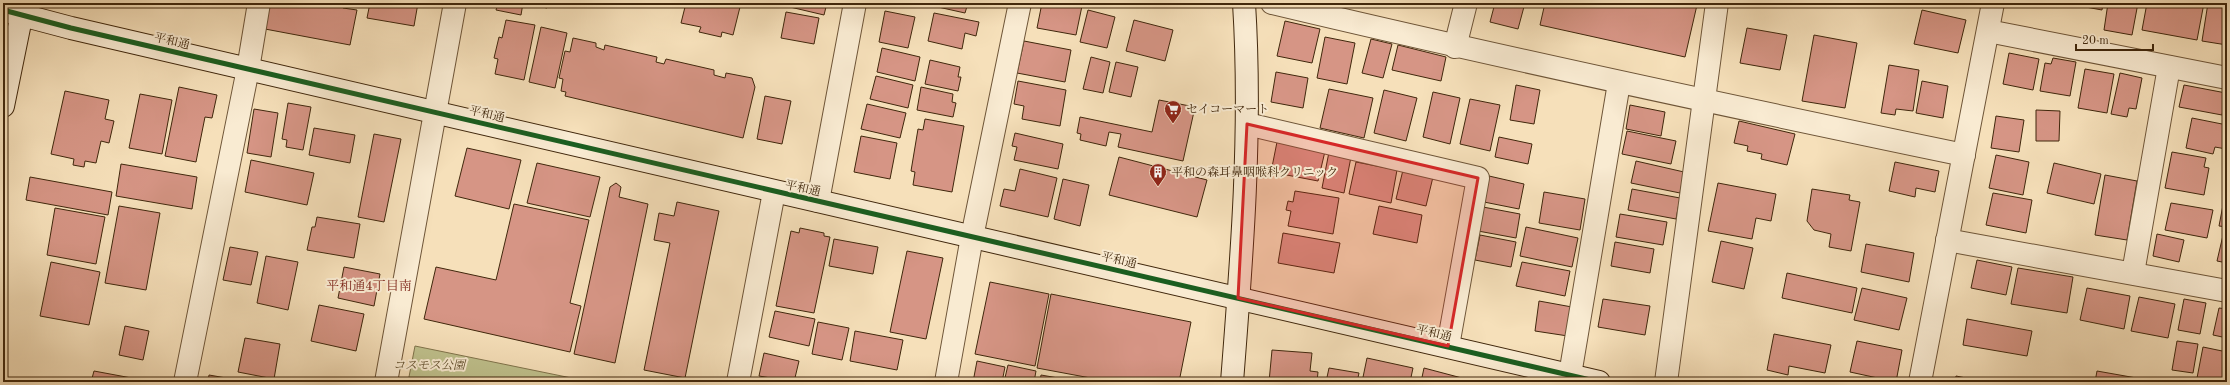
<svg xmlns="http://www.w3.org/2000/svg" width="2230" height="385" font-family="'Old Standard TT','Noto Serif JP',serif">
  <style>
    .green { fill: #bfc18d; stroke: #80744c }
    .building { fill: #d69585; stroke: #40270c }
    .lines { fill: none; stroke-linecap: round; stroke-linejoin: round }
    .street-casing { stroke: #6e5538; stroke-width: 24 }
    .secondary-casing { stroke: #40270c; stroke-width: 24 }
    .street { stroke: #f9ebd2; stroke-width: 22 }
    .secondary { stroke: #f9ebd2; stroke-width: 22 }
    .cycleway-casing { stroke: #f9ebd2; stroke-width: 8 }
    .cycleway { stroke: #1b5e20; stroke-width: 5 }
    .marked { fill: #d62828; fill-opacity: 0.2; stroke: #d62828; stroke-width: 3; stroke-linejoin: round }
    .labels { text-anchor: middle; stroke-width: 4; stroke-linejoin: round; paint-order: stroke }
    .street-label { font-size: 12px; fill: #40270c; stroke: #f9ebd2 }
    .poi-label { font-size: 12px; fill: #40270c; stroke: #f9ebd2; text-anchor: start }
    .park-label { font-size: 12px; font-style: italic; fill: #604e2c; stroke: #f9ebd2 }
    .neighbourhood-label { font-size: 13px; fill: #7a1f14; stroke: #f9ebd2 }
  </style>
  <rect width="100%" height="100%" fill="#f6e0ba"/>
  <filter id="stains"><feTurbulence type="fractalNoise" baseFrequency=".005" numOctaves="4"/><feColorMatrix values="0 0 0 0 .2 0 0 0 0 .09 0 0 0 0 .02 0 0 0 .5 -.17"/></filter>
  <radialGradient id="worn" r=".72"><stop offset=".6" stop-color="#630" stop-opacity="0"/><stop offset="1" stop-color="#630" stop-opacity=".3"/></radialGradient>
  <polygon class="green" points="415,346 591,382 408,382"/>
  <g class="building">
    <polygon points="270,3 344,3 343,8 357,10 350,45 265,29"/>
    <polygon points="370,3 418,3 414,26 367,18"/>
    <polygon points="498,3 548,3 547,8 523,3 521,15 496,10"/>
    <polygon points="686,3 741,3 733,35 722,32 721,37 699,32 701,27 681,23"/>
    <polygon points="791,3 827,3 824,15 790,7"/>
    <polygon points="939,3 968,3 965,13 938,7"/>
    <polygon points="1042,3 1068,3 1082,6 1076,35 1037,28"/>
    <polygon points="1495,3 1525,3 1518,29 1490,22"/>
    <polygon points="1545,3 1685,3 1697,5 1685,57 1540,25"/>
    <polygon points="2064,3 2103,3 2102,10"/>
    <polygon points="2108,3 2138,3 2132,35 2104,30"/>
    <polygon points="2147,3 2204,3 2197,40 2142,30"/>
    <polygon points="2208,3 2227,3 2227,45 2202,41"/>
    <polygon points="1088,10 1115,17 1107,48 1080,42"/>
    <polygon points="1922,10 1966,20 1958,53 1914,44"/>
    <polygon points="885,11 915,17 908,48 879,42"/>
    <polygon points="786,12 819,18 814,44 781,38"/>
    <polygon points="934,13 979,22 976,36 965,33 962,49 928,41"/>
    <polygon points="506,20 535,25 524,80 495,74 498,59 494,58 499,37 502,38"/>
    <polygon points="1134,20 1173,30 1165,61 1126,51"/>
    <polygon points="1285,21 1320,29 1312,63 1277,56"/>
    <polygon points="541,27 567,33 555,88 529,82"/>
    <polygon points="1747,28 1787,35 1780,70 1740,63"/>
    <polygon points="1814,35 1857,43 1845,108 1802,101"/>
    <polygon points="1325,37 1355,43 1347,84 1317,78"/>
    <polygon points="573,38 596,43 596,47 604,50 605,45 657,57 656,62 664,64 666,59 714,70 714,75 725,78 726,73 752,78 755,87 743,138 565,96 566,92 561,91 563,79 559,78 565,51 570,52"/>
    <polygon points="1371,39 1392,44 1383,78 1362,73"/>
    <polygon points="1024,41 1071,50 1065,82 1017,73"/>
    <polygon points="1398,45 1446,57 1441,81 1392,70"/>
    <polygon points="882,48 920,57 915,81 877,72"/>
    <polygon points="2009,53 2039,59 2033,90 2003,84"/>
    <polygon points="1091,57 1110,62 1103,93 1083,89"/>
    <polygon points="2053,58 2076,62 2070,96 2040,91 2045,63 2051,64"/>
    <polygon points="930,60 960,67 958,77 961,77 958,91 925,84"/>
    <polygon points="1116,62 1138,67 1131,97 1109,92"/>
    <polygon points="1889,65 1919,70 1913,111 1896,109 1895,115 1881,113"/>
    <polygon points="2085,69 2114,74 2107,113 2078,108"/>
    <polygon points="1276,72 1308,78 1303,108 1271,102"/>
    <polygon points="2120,73 2142,78 2136,109 2129,108 2127,117 2111,114"/>
    <polygon points="876,76 913,85 908,108 870,99"/>
    <polygon points="1018,81 1066,90 1060,126 1022,119 1024,106 1014,104"/>
    <polygon points="1922,81 1948,86 1943,118 1916,113"/>
    <polygon points="1516,85 1540,90 1534,124 1510,120"/>
    <polygon points="2184,85 2226,93 2222,115 2179,107"/>
    <polygon points="179,87 217,95 212,118 205,117 196,162 165,156"/>
    <polygon points="921,87 953,94 952,102 956,103 953,117 917,110"/>
    <polygon points="1329,89 1373,98 1364,138 1320,128"/>
    <polygon points="1384,90 1417,98 1406,141 1374,133"/>
    <polygon points="65,91 109,100 105,119 114,121 109,143 101,141 96,163 85,161 84,167 73,165 74,159 51,154"/>
    <polygon points="1433,92 1460,98 1450,144 1423,137"/>
    <polygon points="140,94 172,100 162,154 129,148"/>
    <polygon points="765,96 791,101 782,144 757,139"/>
    <polygon points="1470,99 1500,105 1490,151 1460,144"/>
    <polygon points="1159,100 1195,107 1183,161 1118,147 1121,134 1109,132 1106,146 1080,140 1081,134 1077,133 1080,117 1152,132"/>
    <polygon points="288,103 311,107 303,150 286,147 287,140 282,139"/>
    <polygon points="867,104 906,113 900,138 861,129"/>
    <polygon points="1630,105 1665,112 1661,136 1626,129"/>
    <polygon points="254,109 278,113 271,157 247,153"/>
    <polygon points="2036,110 2060,111 2059,141 2036,141"/>
    <polygon points="1996,116 2024,120 2019,152 1991,148"/>
    <polygon points="2192,118 2227,125 2226,149 2215,147 2213,154 2186,148"/>
    <polygon points="925,119 964,126 952,192 913,185 915,172 911,171 918,129 923,130"/>
    <polygon points="1739,121 1795,134 1787,165 1761,159 1762,154 1747,151 1748,146 1734,143"/>
    <polygon points="314,128 355,135 350,163 309,155"/>
    <polygon points="1627,131 1676,141 1671,164 1622,154"/>
    <polygon points="1015,133 1063,144 1058,169 1014,160 1017,147 1012,146"/>
    <polygon points="374,134 401,139 384,222 358,217"/>
    <polygon points="861,136 897,143 890,179 854,172"/>
    <polygon points="1278,137 1326,147 1318,181 1271,172"/>
    <polygon points="1499,137 1532,144 1528,164 1495,157"/>
    <polygon points="467,148 521,160 509,209 455,196"/>
    <polygon points="1329,152 1351,157 1344,193 1322,188"/>
    <polygon points="2172,152 2206,158 2204,167 2209,168 2204,195 2165,188"/>
    <polygon points="1996,155 2029,162 2023,195 1989,188"/>
    <polygon points="1119,157 1207,180 1197,217 1109,195"/>
    <polygon points="251,160 314,173 307,205 245,192"/>
    <polygon points="1636,161 1684,172 1680,193 1631,183"/>
    <polygon points="1356,162 1397,170 1391,203 1349,194"/>
    <polygon points="1895,162 1939,171 1935,192 1916,188 1915,197 1889,191"/>
    <polygon points="537,163 600,177 590,217 527,203"/>
    <polygon points="2054,163 2101,174 2094,204 2047,193"/>
    <polygon points="121,164 197,177 192,209 116,196"/>
    <polygon points="1020,169 1057,178 1048,217 1000,206 1004,189 1015,191"/>
    <polygon points="1403,170 1433,177 1426,206 1396,199"/>
    <polygon points="2105,175 2137,181 2127,240 2095,235"/>
    <polygon points="1489,176 1524,184 1519,209 1484,202"/>
    <polygon points="30,177 112,192 108,215 26,200"/>
    <polygon points="1063,179 1089,185 1080,226 1054,219"/>
    <polygon points="616,183 621,187 619,197 648,204 615,363 574,354 610,187"/>
    <polygon points="1718,183 1776,194 1771,221 1756,218 1752,239 1708,231"/>
    <polygon points="1632,189 1680,198 1676,219 1628,210"/>
    <polygon points="1812,189 1850,195 1849,200 1860,202 1851,251 1829,247 1831,234 1814,230 1807,221"/>
    <polygon points="1295,191 1339,198 1333,234 1288,226 1291,211 1286,210 1288,201 1293,202"/>
    <polygon points="1544,192 1585,199 1580,230 1539,223"/>
    <polygon points="1993,193 2032,200 2026,233 1986,225"/>
    <polygon points="677,202 719,211 685,378 644,370 670,243 654,240 659,213 674,216"/>
    <polygon points="2171,203 2213,210 2207,238 2165,230"/>
    <polygon points="514,204 589,220 570,303 581,306 570,352 424,319 436,267 496,280"/>
    <polygon points="2223,205 2227,205 2227,227 2219,226"/>
    <polygon points="119,206 160,213 146,290 105,283"/>
    <polygon points="1379,206 1422,215 1417,243 1373,234"/>
    <polygon points="1483,207 1520,214 1516,238 1478,231"/>
    <polygon points="55,208 105,217 96,264 47,255"/>
    <polygon points="1620,214 1667,222 1663,245 1616,237"/>
    <polygon points="317,217 360,224 354,258 307,250 312,227 315,227"/>
    <polygon points="1526,227 1578,238 1572,267 1520,256"/>
    <polygon points="800,228 824,233 824,236 830,237 814,313 776,306 791,231 799,233"/>
    <polygon points="2224,231 2227,232 2227,263 2217,261"/>
    <polygon points="1283,233 1340,243 1334,273 1278,263"/>
    <polygon points="2157,234 2184,240 2179,262 2153,256"/>
    <polygon points="1480,235 1516,242 1511,267 1475,260"/>
    <polygon points="834,239 878,247 873,274 829,266"/>
    <polygon points="1721,241 1753,248 1744,289 1712,282"/>
    <polygon points="1615,242 1654,249 1650,273 1611,266"/>
    <polygon points="1866,244 1914,253 1909,282 1861,272"/>
    <polygon points="230,247 258,252 251,285 223,280"/>
    <polygon points="907,251 943,258 926,339 890,332"/>
    <polygon points="266,256 298,262 288,310 257,303"/>
    <polygon points="1977,260 2012,267 2006,295 1971,288"/>
    <polygon points="51,262 100,272 89,325 40,316"/>
    <polygon points="1522,262 1570,271 1565,296 1516,286"/>
    <polygon points="344,267 380,274 374,306 338,298"/>
    <polygon points="2018,268 2073,277 2067,313 2011,304"/>
    <polygon points="1787,273 1857,288 1852,313 1782,298"/>
    <polygon points="990,282 1049,294 1035,366 975,354"/>
    <polygon points="1862,288 1907,298 1899,330 1854,320"/>
    <polygon points="2087,288 2130,296 2124,329 2080,320"/>
    <polygon points="1051,294 1191,322 1179,382 1112,382 1037,368"/>
    <polygon points="2139,297 2175,304 2168,338 2131,331"/>
    <polygon points="1603,299 1650,306 1645,335 1598,327"/>
    <polygon points="2184,299 2206,303 2200,334 2178,330"/>
    <polygon points="1539,301 1572,307 1568,336 1535,331"/>
    <polygon points="319,305 364,314 356,351 311,341"/>
    <polygon points="2219,308 2227,309 2227,338 2213,335"/>
    <polygon points="775,311 815,319 809,346 769,337"/>
    <polygon points="1967,319 2032,331 2027,356 1963,345"/>
    <polygon points="818,322 849,328 842,360 812,354"/>
    <polygon points="125,326 149,331 143,360 119,355"/>
    <polygon points="855,331 903,340 897,370 850,361"/>
    <polygon points="1774,334 1831,345 1825,373 1789,366 1788,375 1767,370"/>
    <polygon points="245,338 280,344 274,379 238,372"/>
    <polygon points="1857,341 1902,350 1896,382 1850,372"/>
    <polygon points="2177,341 2198,344 2193,373 2172,370"/>
    <polygon points="2203,347 2227,352 2227,382 2197,378"/>
    <polygon points="1272,350 1312,353 1310,371 1318,372 1317,382 1269,382"/>
    <polygon points="764,353 799,361 794,382 759,376"/>
    <polygon points="1367,358 1413,368 1410,382 1362,382"/>
    <polygon points="977,361 1005,367 1002,382 973,382"/>
    <polygon points="1008,365 1036,371 1034,382 1004,382"/>
    <polygon points="1329,368 1359,373 1357,382 1326,382"/>
    <polygon points="1424,368 1477,382 1421,382"/>
    <polygon points="94,371 153,382 91,382"/>
    <polygon points="2097,371 2159,382 2095,382"/>
    <polygon points="209,375 249,382 208,382"/>
    <polygon points="1041,375 1081,382 1040,382"/>
    <polygon points="1956,376 1986,382 1955,382"/>
  </g>
  <g class="lines">
    <g class="street-casing">
      <g id="street">
        <path d="M 1272,3 C 1502,58 1733,107 1964,155"/>
        <polyline points="1988,31 2227,78"/>
        <polyline points="1455,47 1466,3"/>
        <polyline points="1247,124 1478,178 1448,346"/>
        <polyline points="818,201 855,3"/>
        <polyline points="1947,240 2227,291"/>
        <polyline points="2133,273 2169,67"/>
        <polyline points="1570,375 1619,83"/>
        <polyline points="185,382 248,69 259,3"/>
        <polyline points="386,382 455,3"/>
        <polyline points="738,382 774,192"/>
        <polyline points="946,382 972,237 1020,3"/>
        <polyline points="1666,382 1717,3"/>
        <polyline points="1920,382 1993,3"/>
      </g>
    </g>
    <g class="secondary-casing">
      <g id="secondary">
        <polyline points="3,10 71,28 1599,382"/>
        <polyline points="3,106 24,3"/>
        <path d="M 1232,382 C 1242,256 1252,129 1244,3"/>
      </g>
    </g>
    <use href="#street" class="street"/>
    <use href="#secondary" class="secondary"/>
    <g class="cycleway-casing">
      <polyline id="cycleway" points="3,10 71,28 1599,382"/>
    </g>
    <use href="#cycleway" class="cycleway"/>
  </g>
  <path class="marked" d="M 1247,124 L 1478,178 L 1448,346 L 1238,298 Z"/>
  <defs>
    <g id="supermarket-pin" transform="scale(0.9)"><path d="M0 17L-7.5 6A9.5 9.5 0 1 1 7.5 6Z" fill="#8f2418" stroke="#f9ebd2"/><path d="M-6-5.5h2.5l.6 2H6L4.5 2H-2.5L-4.4-4H-6ZM-1.5 3.2a1.3 1.3 0 1 0 .1 0ZM3 3.2a1.3 1.3 0 1 0 .1 0Z" fill="#fff"/></g>
    <g id="building-pin" transform="scale(0.9)"><path d="M0 17L-7.5 6A9.5 9.5 0 1 1 7.5 6Z" fill="#8f2418" stroke="#f9ebd2"/><path d="M-4-6H4V6H1V3H-1V6H-4ZM-2.5-4.3h1.7v1.8h-1.7ZM.8-4.3h1.7v1.8H.8ZM-2.5-1h1.7V.8h-1.7ZM.8-1h1.7V.8H.8Z" fill="#fff"/></g>
  </defs>
  <g fill-rule="evenodd">
    <use href="#supermarket-pin" x="1173" y="109"/>
    <use href="#building-pin" x="1158" y="172"/>
  </g>
  <g class="labels">
    <g class="street-label">
      <text transform="translate(172 41) rotate(13)" y="4">平和通</text>
      <text transform="translate(487 114) rotate(13)" y="4">平和通</text>
      <text transform="translate(803 188) rotate(12)" y="4">平和通</text>
      <text transform="translate(1119 260) rotate(13)" y="4">平和通</text>
      <text transform="translate(1434 333) rotate(13)" y="4">平和通</text>
    </g>
    <g class="poi-label">
      <text x="1186" y="113">セイコーマート</text>
      <text x="1171" y="176">平和の森耳鼻咽喉科クリニック</text>
    </g>
    <g class="park-label">
      <text x="429" y="369">コスモス公園</text>
    </g>
    <g class="neighbourhood-label">
      <text x="369" y="290">平和通4丁目南</text>
    </g>
  </g>
  <rect width="2230" height="385" fill="none" stroke="#f6e0ba" stroke-width="16"/>
  <rect x="4" y="4" width="2222" height="377" fill="none" stroke="#40270c" stroke-width="2"/>
  <rect x="8" y="8" width="2214" height="369" fill="none" stroke="#40270c"/>
  <path d="M2076 44v6h77v-6" fill="none" stroke="#40270c" stroke-width="2"/>
  <text x="2082" y="44" font-size="12" fill="#40270c" stroke="#f9ebd2" stroke-width="3" paint-order="stroke">20 m</text>
  <rect width="100%" height="100%" filter="url(#stains)"/>
  <rect width="100%" height="100%" fill="url(#worn)"/>
</svg>
